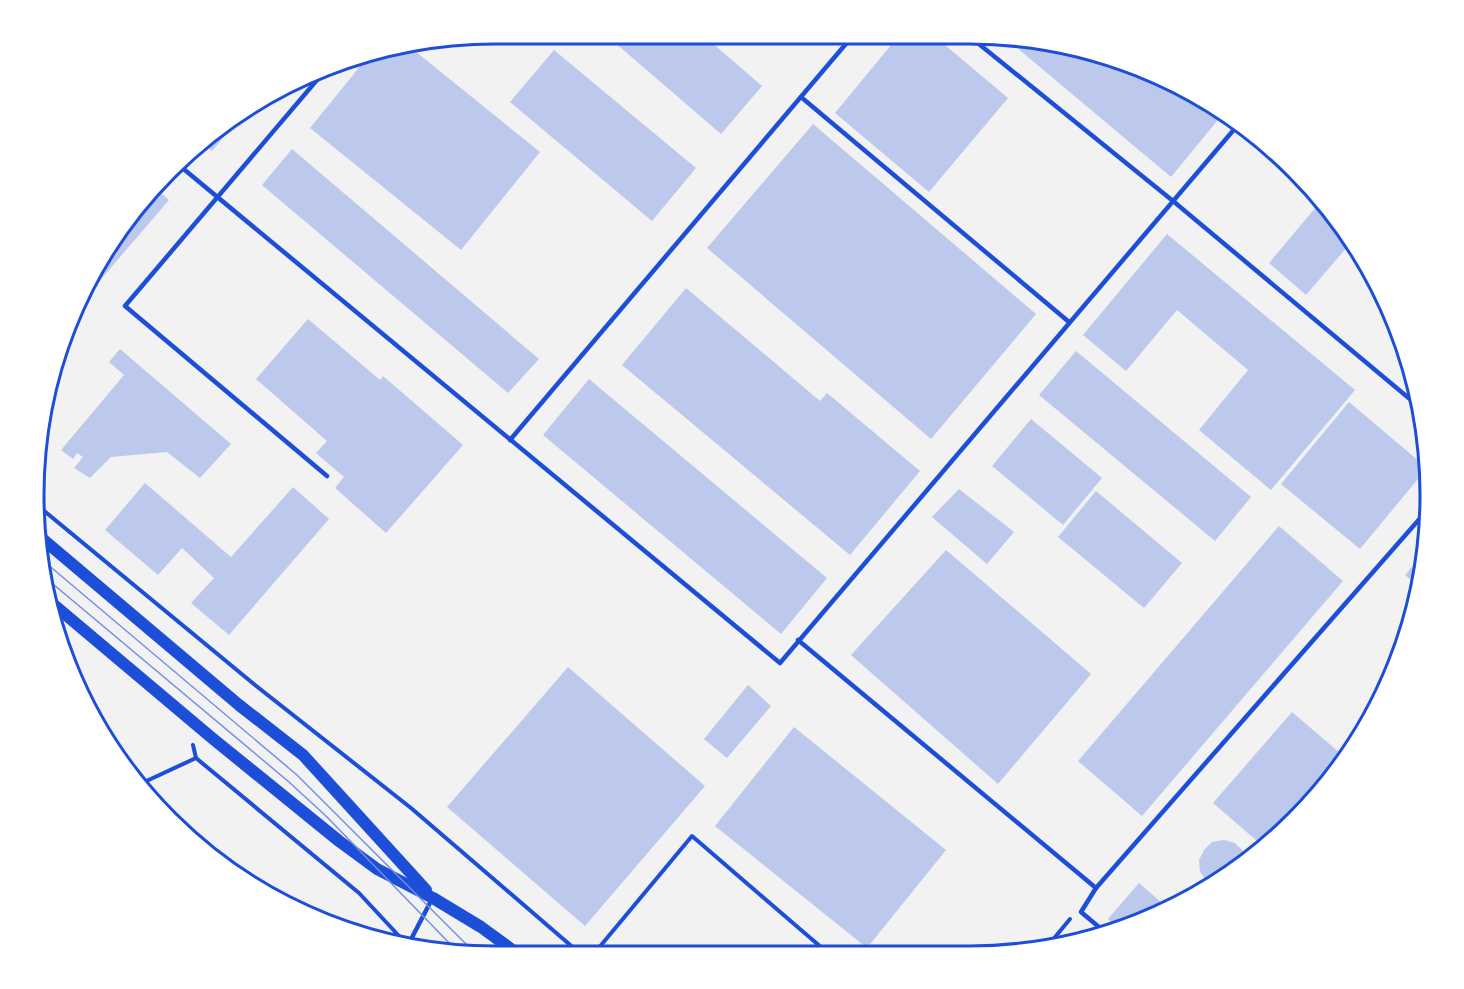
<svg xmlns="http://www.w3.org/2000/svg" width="1464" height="989" font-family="'Golos Text',sans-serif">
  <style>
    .building { fill: #bdc9ec }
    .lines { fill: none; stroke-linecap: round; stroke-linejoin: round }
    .path { stroke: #1d4ed8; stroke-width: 4 }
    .service { stroke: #1d4ed8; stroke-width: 4.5 }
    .secondary { stroke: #1d4ed8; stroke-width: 12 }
    .tram { stroke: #7290e2; stroke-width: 1.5 }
    .rim { fill: none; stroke: #1d4ed8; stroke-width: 3 }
  </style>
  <rect width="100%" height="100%" fill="#f2f2f2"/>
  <g class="building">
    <polygon points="606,35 704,36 762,86 721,134"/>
    <polygon points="896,39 939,40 1008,98 929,192 835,113"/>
    <polygon points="1009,41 1059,42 1174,81 1222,115 1171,177"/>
    <polygon points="410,47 540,152 461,250 310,128 370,54"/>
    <polygon points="554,50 696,168 652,221 510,102"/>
    <polygon points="251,104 212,151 203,143 238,111"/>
    <polygon points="813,124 1036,314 931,439 707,248"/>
    <polygon points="292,149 539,359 508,393 262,185"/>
    <polygon points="155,188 169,200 72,313 129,213 131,214"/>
    <polygon points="1321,201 1354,239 1306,295 1269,263"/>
    <polygon points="1167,234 1355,390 1271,490 1199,430 1248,370 1177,310 1126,371 1083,335"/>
    <polygon points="686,288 820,401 827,393 920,471 850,555 622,365"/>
    <polygon points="1386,300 1396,318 1397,320 1380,307"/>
    <polygon points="308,319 380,380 383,376 463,445 386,533 335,488 344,477 316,453 327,441 256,379"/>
    <polygon points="120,349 231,444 200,478 167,452 111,457 90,478 74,468 83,457 77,453 73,459 61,450 124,375 109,362"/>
    <polygon points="1076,351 1251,497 1215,541 1039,395"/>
    <polygon points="589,379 827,578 781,634 543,435"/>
    <polygon points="1349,402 1427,468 1360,549 1281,484"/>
    <polygon points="1031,419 1102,478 1063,525 992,466"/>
    <polygon points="145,483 231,557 293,487 329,519 229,635 191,603 214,578 182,548 158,575 105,530"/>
    <polygon points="959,489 1014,532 987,564 932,517"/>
    <polygon points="1096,491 1182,563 1144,608 1058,537"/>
    <polygon points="1279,526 1343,581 1142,816 1078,761"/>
    <polygon points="946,550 1091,674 998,784 851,655"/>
    <polygon points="1425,551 1422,584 1421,588 1405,575"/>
    <polygon points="568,667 705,786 585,926 447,807"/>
    <polygon points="748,685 771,706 727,758 704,739"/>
    <polygon points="1292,712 1347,759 1296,821 1264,847 1213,803"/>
    <polygon points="794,727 946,850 867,948 715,826"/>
    <polygon points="1224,840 1235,843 1243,851 1247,861 1226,878 1213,885 1207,881 1200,872 1199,860 1204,850 1212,842"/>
    <polygon points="1139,883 1169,909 1146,921 1119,929 1108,919"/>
  </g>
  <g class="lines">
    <g class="path">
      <polyline points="37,505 255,685 411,808 576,950"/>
      <polyline points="193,745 196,758 359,893 399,936"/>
      <polyline points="140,784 196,758"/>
      <polyline points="1046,948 1070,919"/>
      <polyline points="597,950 692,836 829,954"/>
    </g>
    <g class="service">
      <polyline points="974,40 1173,201 1423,410"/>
      <polyline points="801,97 1069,322"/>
      <polyline points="180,166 780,663 1237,126"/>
      <polyline points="510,440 850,39"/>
      <polyline points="327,476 125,306 328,67"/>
      <polyline points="798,640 1096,888"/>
      <polyline points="1106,933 1081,912 1096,888 1430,507"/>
      <polyline points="407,947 432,899"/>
    </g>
    <g class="secondary">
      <polyline points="39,536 239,705 303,755 426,890"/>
      <polyline points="47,599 212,738 339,841 377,869 433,898 481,927 511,949"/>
    </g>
    <g class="tram">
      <polyline points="40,558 297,775 470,948"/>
      <polyline points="41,574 289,782 327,817 454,948"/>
    </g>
  </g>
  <path d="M0 0H1464V989H0ZM495 44H969A451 451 0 0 1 1420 495V495A451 451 0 0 1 969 946H495A451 451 0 0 1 44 495V495A451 451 0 0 1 495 44Z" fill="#fff" fill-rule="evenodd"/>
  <path class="rim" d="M495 44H969A451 451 0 0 1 1420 495V495A451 451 0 0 1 969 946H495A451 451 0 0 1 44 495V495A451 451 0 0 1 495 44Z"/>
</svg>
